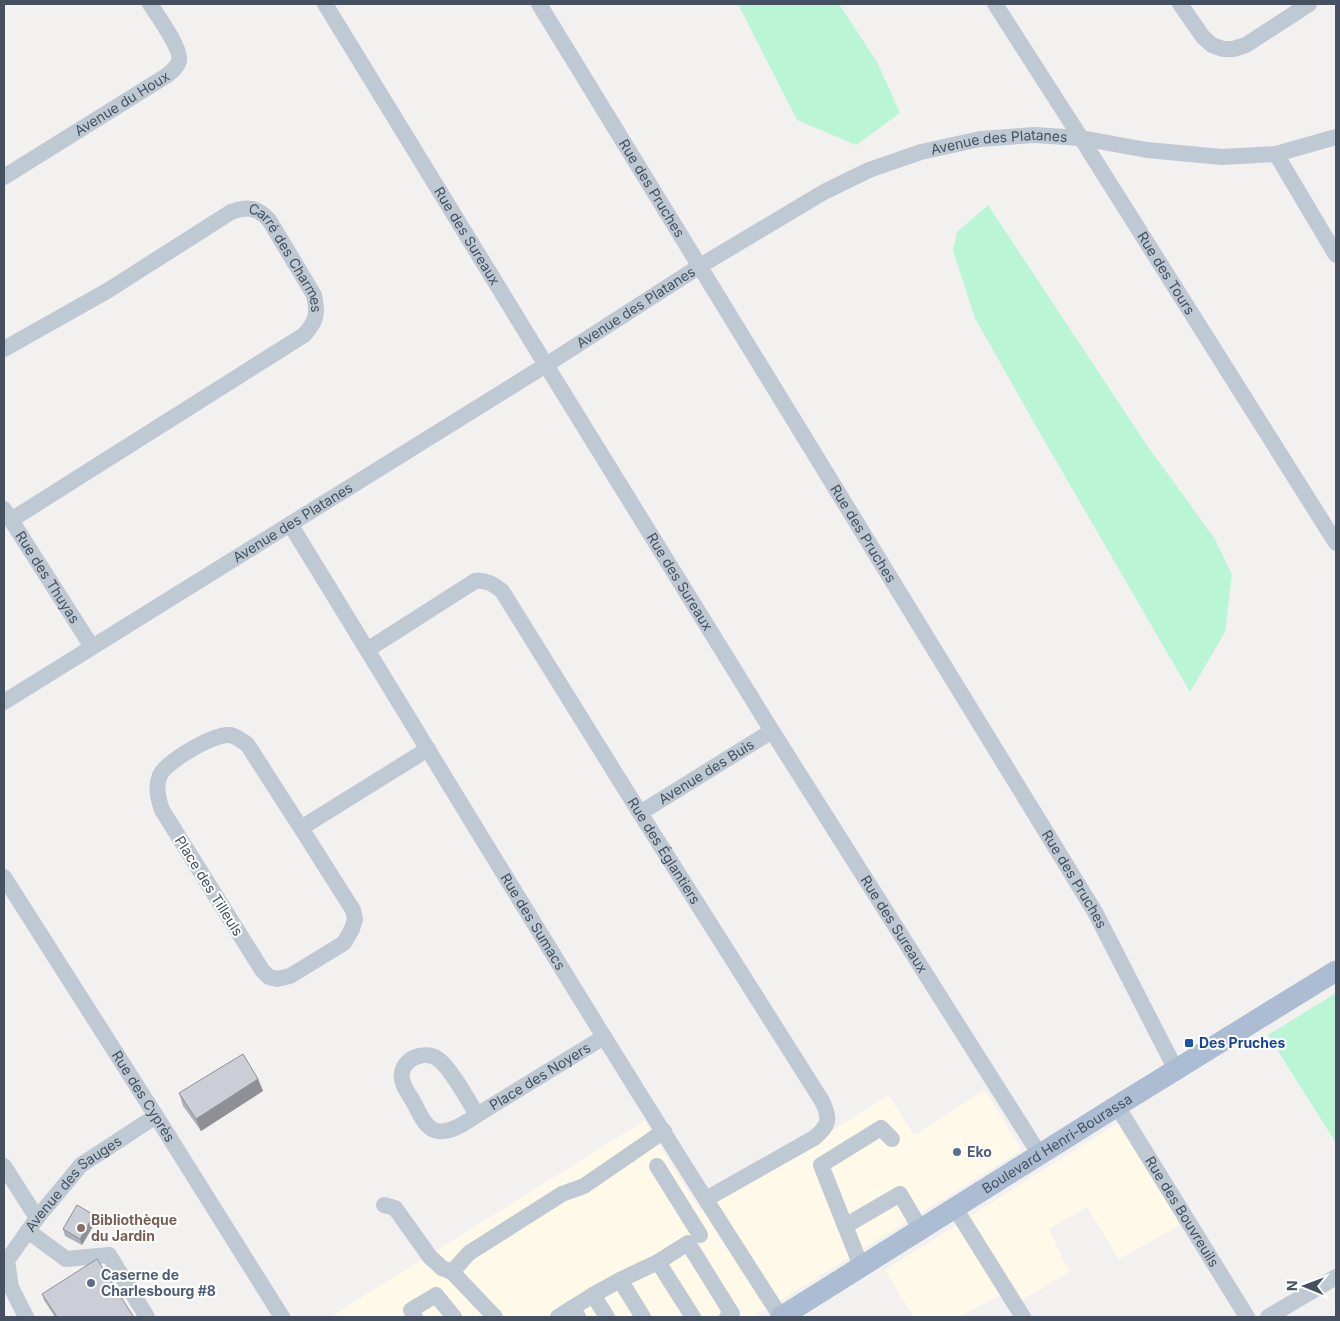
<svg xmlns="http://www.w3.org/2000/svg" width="1340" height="1321" font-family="Inter,sans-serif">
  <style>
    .commercial { fill: #fef9e8 }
    .green { fill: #baf5d5 }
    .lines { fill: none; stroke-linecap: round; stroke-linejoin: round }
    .minor { stroke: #bfc9d3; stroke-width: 16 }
    .major { stroke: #acbcd2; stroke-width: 21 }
    .wall { fill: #afb1b8 }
    .shaded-wall { fill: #8e9096 }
    .building { fill: #cbced6; stroke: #8e9096 }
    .transit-dot { fill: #1a4fb4; stroke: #fff; stroke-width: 2 }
    .service-dot { fill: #5c6f8a; stroke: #fff; stroke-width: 2 }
    .education-dot { fill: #8d6e63; stroke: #fff; stroke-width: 2 }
    .labels { text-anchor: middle; stroke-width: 4; stroke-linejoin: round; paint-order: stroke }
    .street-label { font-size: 14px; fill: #455160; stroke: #fff }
    .transit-label { font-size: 14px; font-weight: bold; fill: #164399; stroke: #fff; text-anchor: start }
    .service-label { font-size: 14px; font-weight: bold; fill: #4e5e75; stroke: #fff; text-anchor: start }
    .education-label { font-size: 14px; font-weight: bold; fill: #785e54; stroke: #fff; text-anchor: start }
  </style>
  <rect width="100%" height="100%" fill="#f3f0f0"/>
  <g class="commercial">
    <polygon points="985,1090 1022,1150 754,1317 330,1317 644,1121 701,1212 889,1095 914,1135"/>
    <polygon points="1119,1122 1182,1224 1119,1259 1087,1207 1049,1229 1069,1272 1020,1301 1011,1289 959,1317 913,1317 885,1270"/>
  </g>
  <g class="green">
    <polygon points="738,4 839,4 877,62 900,113 856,145 797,120"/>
    <polygon points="988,205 1146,444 1215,539 1232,575 1225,632 1190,692 1037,428 975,318 953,251 957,232"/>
    <polygon points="1336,993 1336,1143 1268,1035"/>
  </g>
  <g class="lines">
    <g class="minor">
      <path id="s1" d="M 325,4 L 546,365 L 772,731 L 1040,1155"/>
      <path id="s2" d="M 539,4 L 1095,912 L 1176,1070"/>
      <path id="s3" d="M 995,4 L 1081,138 L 1336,543"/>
      <polyline points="1180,4 1203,37 1212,45 1223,49 1233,49 1246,45 1309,4"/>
      <polyline points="1276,154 1336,255"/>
      <path id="s4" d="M 4,177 L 166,76 C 171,72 177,68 179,61 C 182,49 157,15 150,4"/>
      <path id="s5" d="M 4,349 L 107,291 L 231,212 C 247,206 257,207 269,220 L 314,295 C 318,313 317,321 304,335 L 11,520"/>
      <path id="s6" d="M 4,509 L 92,647"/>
      <path id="s7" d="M 290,524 C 453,789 612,1056 781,1317"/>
      <path id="s8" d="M 367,650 L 475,581 C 487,580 493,584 502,591 L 640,813 L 822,1101 C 831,1119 829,1126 814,1138 L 706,1199"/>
      <path id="s9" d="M 4,702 L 546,365 L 700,266 L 824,192 L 869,170 L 921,152 L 980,139 L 1034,135 L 1081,138 L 1147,150 L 1222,157 L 1276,154 L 1336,137"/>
      <path id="s10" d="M 640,813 L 772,731"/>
      <path d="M 301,828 L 353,910 L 355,919 L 352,929 L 344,943 L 290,976 L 277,979 L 269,977 L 262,970 L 162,810 C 158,798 155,787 160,775 C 166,762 214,733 230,735 C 236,736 242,741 247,744 L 301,828 L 428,749"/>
      <path id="s11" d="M 4,877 L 156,1116 L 282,1317"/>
      <path id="s12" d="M 1117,1106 L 1247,1317"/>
      <path id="s13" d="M 477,1115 C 467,1122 445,1137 432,1129 C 423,1124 418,1110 413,1101 C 408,1093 400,1083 402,1073 C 404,1058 425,1050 438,1059 C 450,1067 468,1100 477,1115 L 604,1037"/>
      <polyline points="4,1166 37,1218"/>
      <polyline points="657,1166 700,1235"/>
      <polyline points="384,1205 395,1208 430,1257 442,1268 452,1272"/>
      <polyline points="955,1208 1023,1317"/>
      <polyline points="845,1226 900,1194 921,1230"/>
      <polyline points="28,1231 66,1259 109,1255 147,1317"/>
      <polyline points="7,1261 11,1287 26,1317"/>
      <polyline points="658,1262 693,1317"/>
      <path id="s14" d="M 4,1265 L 37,1218 L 81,1165 L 156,1116"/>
      <polyline points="861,1266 821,1165 881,1128 892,1139"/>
      <polyline points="593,1295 620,1280"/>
      <polyline points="415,1317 411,1310 436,1295 454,1317"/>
      <polyline points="495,1317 452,1272 469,1253 562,1194 584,1186 664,1131"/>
      <polyline points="558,1317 572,1308"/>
      <polyline points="578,1317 572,1308 593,1295 607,1317"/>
      <polyline points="643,1317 620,1280 658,1262 688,1243 732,1314 727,1317"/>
      <polyline points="1268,1317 1336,1277"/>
    </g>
    <path class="major" id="s15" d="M 781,1317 L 1117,1106 L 1336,971"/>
  </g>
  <g class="wall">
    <polygon points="258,1079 263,1091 201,1131 183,1106 179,1093"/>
    <polygon points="94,1215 96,1221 82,1245 65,1236 63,1229"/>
    <polygon points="42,1294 133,1317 55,1317 44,1300"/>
  </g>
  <g class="shaded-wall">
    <polygon points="258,1079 263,1091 201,1131 196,1119"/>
    <polygon points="94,1215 96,1221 82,1245 80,1239"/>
  </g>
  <g class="building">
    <polygon points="243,1054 258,1079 196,1119 179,1093"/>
    <polygon points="77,1205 94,1215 80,1239 63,1229"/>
    <polygon points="97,1259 133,1316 130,1317 57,1317 42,1294"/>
  </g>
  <rect class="transit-dot" x="1184" y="1038" width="10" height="10" rx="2.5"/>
  <g class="service-dot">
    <circle cx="957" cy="1152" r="5"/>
    <circle cx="91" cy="1283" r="5"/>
  </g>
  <circle class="education-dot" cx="81" cy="1228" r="5"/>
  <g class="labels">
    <g class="street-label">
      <text dy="5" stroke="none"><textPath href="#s4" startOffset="139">Avenue du Houx</textPath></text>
      <text dy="5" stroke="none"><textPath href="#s9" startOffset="1150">Avenue des Platanes</textPath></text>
      <text dy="5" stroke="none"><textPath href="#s2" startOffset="216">Rue des Pruches</textPath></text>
      <text dy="5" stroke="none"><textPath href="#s1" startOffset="272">Rue des Sureaux</textPath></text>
      <text dy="5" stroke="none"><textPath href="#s5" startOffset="348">Carré des Charmes</textPath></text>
      <text dy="5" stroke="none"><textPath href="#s3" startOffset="319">Rue des Tours</textPath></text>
      <text dy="5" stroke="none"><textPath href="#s9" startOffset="745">Avenue des Platanes</textPath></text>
      <text dy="5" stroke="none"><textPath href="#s9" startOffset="340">Avenue des Platanes</textPath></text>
      <text dy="5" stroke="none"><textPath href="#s2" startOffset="621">Rue des Pruches</textPath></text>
      <text dy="5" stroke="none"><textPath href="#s6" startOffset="81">Rue des Thuyas</textPath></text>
      <text dy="5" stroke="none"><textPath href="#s1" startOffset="678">Rue des Sureaux</textPath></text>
      <text dy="5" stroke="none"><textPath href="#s10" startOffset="78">Avenue des Buis</textPath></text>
      <text dy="5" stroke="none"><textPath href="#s8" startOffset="464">Rue des Églantiers</textPath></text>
      <text dy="5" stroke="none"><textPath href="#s2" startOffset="1026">Rue des Pruches</textPath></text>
      <text transform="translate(209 886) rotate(58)" y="5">Place des Tilleuls</text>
      <text dy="5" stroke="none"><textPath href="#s7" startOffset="466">Rue des Sumacs</textPath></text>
      <text dy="5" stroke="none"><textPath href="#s1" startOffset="1082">Rue des Sureaux</textPath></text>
      <text dy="5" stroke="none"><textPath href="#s13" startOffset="302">Place des Noyers</textPath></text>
      <text dy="5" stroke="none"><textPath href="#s11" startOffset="260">Rue des Cyprès</textPath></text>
      <text dy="5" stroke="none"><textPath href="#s15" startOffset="326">Boulevard Henri-Bourassa</textPath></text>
      <text dy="5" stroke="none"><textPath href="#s14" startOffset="108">Avenue des Sauges</textPath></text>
      <text dy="5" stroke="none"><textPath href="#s12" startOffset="124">Rue des Bouvreuils</textPath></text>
    </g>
    <g class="transit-label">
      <text x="1199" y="1048">Des Pruches</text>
    </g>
    <g class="service-label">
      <text x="967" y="1157">Eko</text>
      <text x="101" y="1280">Caserne de<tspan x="101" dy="16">Charlesbourg #8</tspan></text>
    </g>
    <g class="education-label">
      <text x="91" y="1225">Bibliothèque<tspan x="91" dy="16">du Jardin</tspan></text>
    </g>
  </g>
  <rect width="1340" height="1321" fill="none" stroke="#455160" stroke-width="10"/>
  <g transform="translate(1305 1286) rotate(271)" stroke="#ffffff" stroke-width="4" paint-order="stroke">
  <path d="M0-4L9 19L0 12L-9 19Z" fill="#455160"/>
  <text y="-8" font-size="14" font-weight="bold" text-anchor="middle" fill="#455160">N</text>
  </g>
</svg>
